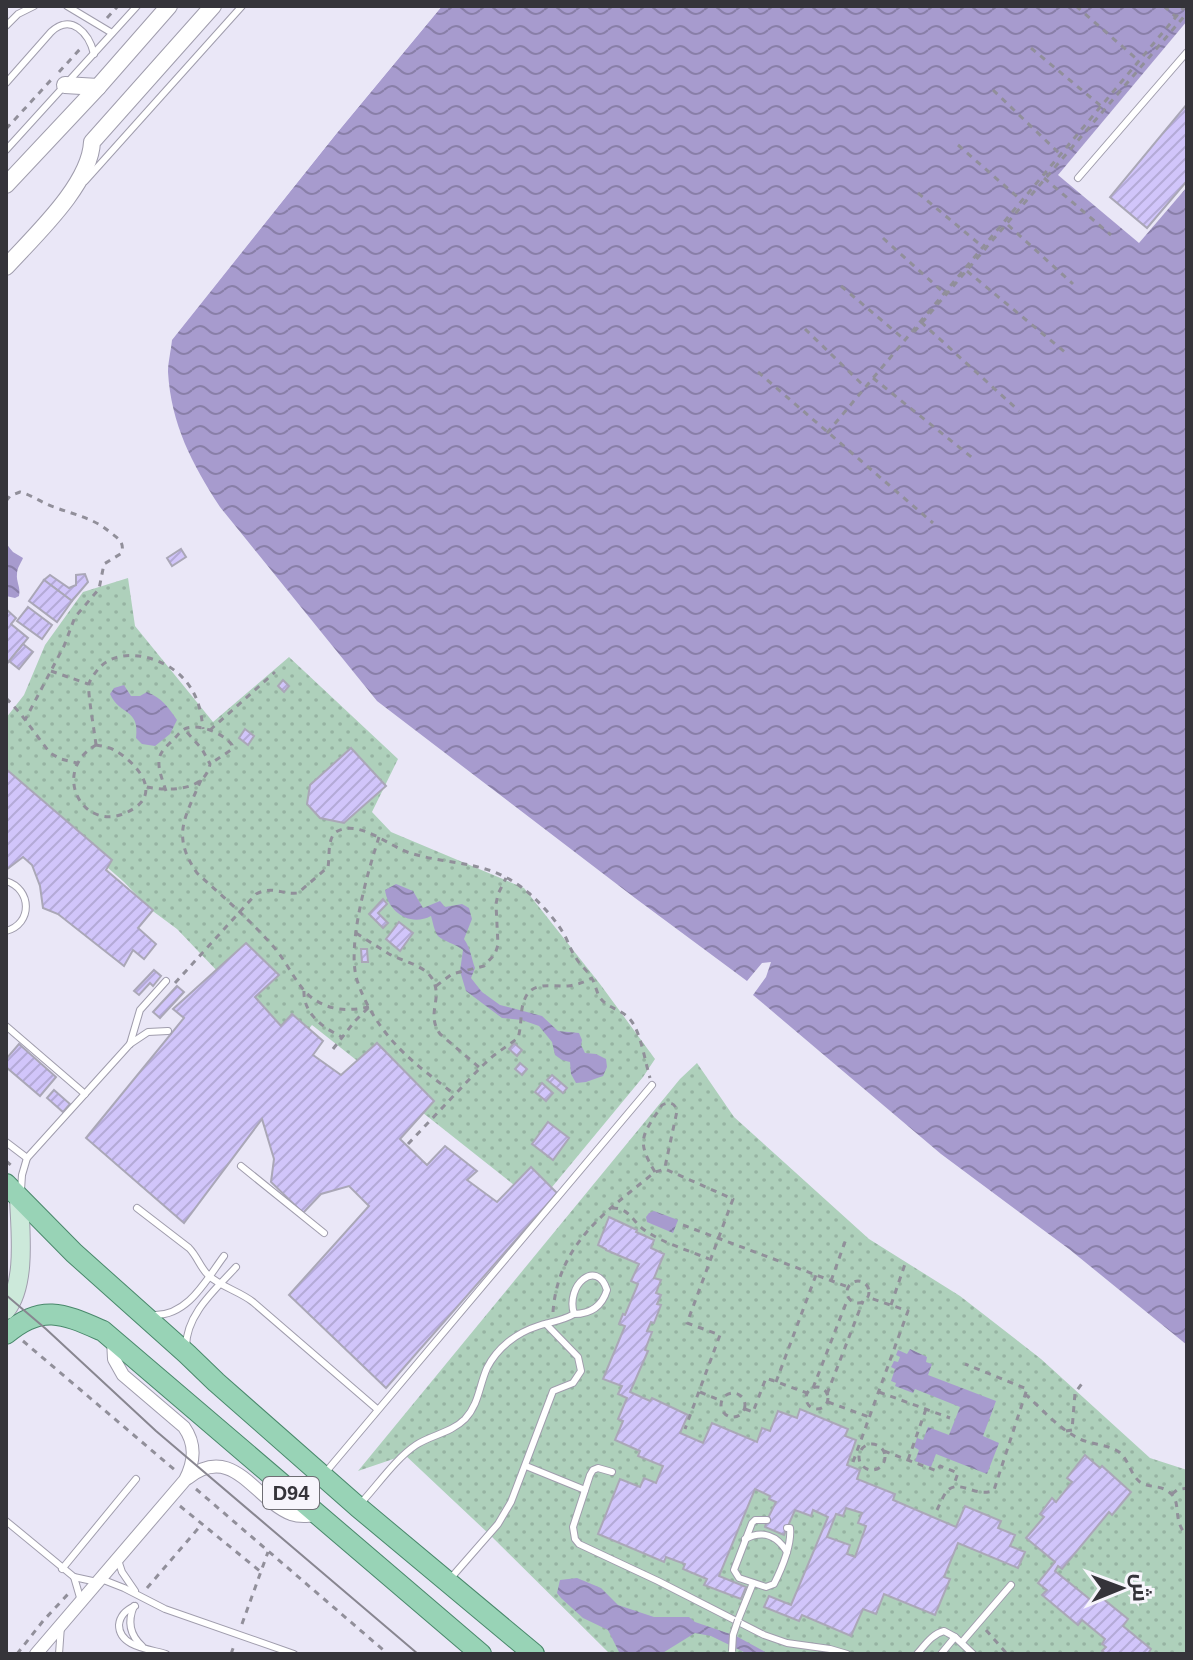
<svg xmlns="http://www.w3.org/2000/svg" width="1193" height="1660" font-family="Helvetica,Cairo,sans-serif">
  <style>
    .garden { fill: url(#garden-dots) }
    .water { fill: url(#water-waves) }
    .pier { fill: #eae7f7 }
    .building { fill: url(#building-hatch); stroke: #aaa7b7; stroke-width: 2; fill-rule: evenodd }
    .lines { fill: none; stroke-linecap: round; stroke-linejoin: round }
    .service-casing { stroke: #a09dad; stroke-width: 8 }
    .minor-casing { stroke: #a09dad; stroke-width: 14 }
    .tertiary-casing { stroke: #a09dad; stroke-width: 18 }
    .secondary-casing { stroke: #a09dad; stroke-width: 20 }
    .primary-casing { stroke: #49886b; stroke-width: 22 }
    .path { stroke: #918f9a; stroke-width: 3; stroke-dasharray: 6 6; stroke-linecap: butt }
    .service { stroke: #fff; stroke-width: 6 }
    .minor { stroke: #fff; stroke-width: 12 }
    .tertiary { stroke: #fff; stroke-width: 16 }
    .secondary { stroke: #cce9da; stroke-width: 18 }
    .primary { stroke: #98d3b6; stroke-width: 20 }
    .tram { stroke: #888690; stroke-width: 2 }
    .service-bridge-casing { stroke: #a09dad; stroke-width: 8; stroke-linecap: butt }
    .service-bridge { stroke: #fff; stroke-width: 6 }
    .labels { text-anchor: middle; stroke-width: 6; stroke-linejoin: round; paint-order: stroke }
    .shield { fill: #f7f5fc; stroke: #6f6e74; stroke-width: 2 }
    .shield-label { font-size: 20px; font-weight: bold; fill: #35343a }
  </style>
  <defs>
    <pattern id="garden-dots" width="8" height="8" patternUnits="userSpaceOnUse" patternTransform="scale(2)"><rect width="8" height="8" fill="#aed0bb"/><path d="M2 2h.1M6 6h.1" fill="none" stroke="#96b3a2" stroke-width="1.8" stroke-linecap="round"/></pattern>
    <pattern id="water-waves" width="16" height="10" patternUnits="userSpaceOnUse" patternTransform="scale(2)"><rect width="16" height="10" fill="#a79bce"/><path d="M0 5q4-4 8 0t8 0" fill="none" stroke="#897fa8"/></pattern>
    <pattern id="building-hatch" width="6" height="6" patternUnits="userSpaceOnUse" patternTransform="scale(2)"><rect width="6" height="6" fill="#d1c5fa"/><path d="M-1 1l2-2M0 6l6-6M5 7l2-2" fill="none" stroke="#b4aad7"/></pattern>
  </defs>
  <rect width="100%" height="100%" fill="#eae7f7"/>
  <g class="garden">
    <polygon points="128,578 135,626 213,722 289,657 398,759 372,812 391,832 524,888 600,984 655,1059 643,1077 538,1204 312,1025 282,1061 242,997 177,929 150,909 124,882 6,778 6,718 24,695 45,645 83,592"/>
    <polygon points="697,1063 734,1117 869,1239 960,1296 1041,1359 1150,1458 1187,1470 1187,1654 610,1654 489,1534 405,1455 358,1471 680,1079"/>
  </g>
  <g class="water">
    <path d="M 442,6 L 1187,6 L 1187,1345 L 1069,1249 L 941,1154 L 753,995 L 766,977 L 771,962 L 762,963 L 747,981 L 635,898 L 377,701 L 220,507 C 192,464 171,424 168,372 C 168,362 171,351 172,340 L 336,134 Z"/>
    <path d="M 8,546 L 13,552 L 23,558 C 21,563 17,568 17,574 C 16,582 21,587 19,596 L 15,598 L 6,596 L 6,547 Z"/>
    <path d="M 124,685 L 131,696 L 140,696 L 147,692 C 162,698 169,708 177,720 L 170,734 L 155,746 L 142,744 L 136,738 C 140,708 120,716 110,694 L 114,688 Z"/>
    <path d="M 396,884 L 413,891 L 423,908 L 440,901 L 445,907 L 462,904 L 469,908 L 472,919 L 464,939 C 471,949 471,957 475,968 L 471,978 L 482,992 L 500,1005 L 542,1016 L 558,1031 L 579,1033 L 582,1040 L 581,1045 L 585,1053 L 596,1054 L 606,1059 L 607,1067 L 603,1076 L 586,1082 L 576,1083 L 571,1074 L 570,1062 L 562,1060 L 555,1055 L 552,1042 L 539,1026 L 522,1020 L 502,1018 L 466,991 L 460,971 L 463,950 C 456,944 443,941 438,936 C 434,931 433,922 431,916 C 410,927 388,912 385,890 Z"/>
    <polygon points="654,1211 678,1220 673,1233 647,1222 646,1217 649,1213"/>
    <polygon points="910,1349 927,1357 926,1362 932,1364 928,1375 996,1401 983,1436 999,1443 987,1474 936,1454 931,1467 915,1461 919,1450 914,1447 917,1438 923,1440 928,1427 949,1435 960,1407 915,1389 913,1393 895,1386 896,1383 891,1381 895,1369 891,1367 894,1361 898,1362 900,1357 896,1355 898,1350 907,1354"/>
    <polygon points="577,1578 601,1588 618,1605 654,1617 689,1617 695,1622 736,1636 769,1654 748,1654 711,1636 695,1633 661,1654 626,1654 619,1652 608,1630 583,1618 561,1598 557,1593 560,1580"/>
  </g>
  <g class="pier">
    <polygon points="437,6 442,6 336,134 168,344 169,338 207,288 332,131"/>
    <polygon points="1187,21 1187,187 1139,243 1058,175"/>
  </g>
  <g class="building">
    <polygon points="1187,104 1187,181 1147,228 1110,197"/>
    <polygon points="181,549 186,557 172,566 167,558"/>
    <polygon points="85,574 88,582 72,601 44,580 50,575 69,588 76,585 76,575"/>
    <polygon points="44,580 72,601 57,622 29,601"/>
    <polygon points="28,607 52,625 42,639 17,621"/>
    <polygon points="6,609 16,618 11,624 28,638 6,665"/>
    <polygon points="23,644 33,652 19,669 9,661"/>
    <polygon points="283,680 289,686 284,692 278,686"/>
    <polygon points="245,729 254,736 248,745 239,738"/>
    <polygon points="351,748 386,786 344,823 320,818 307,804 310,785"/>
    <polygon points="6,769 112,860 106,870 153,910 138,928 156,944 144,959 133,950 124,966 58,914 43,908 40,886 32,865 23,857 6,870"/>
    <polygon points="383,899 387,904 378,913 388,923 383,928 369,914"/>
    <polygon points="399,922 413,933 400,951 386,939"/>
    <polygon points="246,943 279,975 255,997 281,1026 292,1014 323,1041 313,1055 341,1075 377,1043 434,1101 400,1139 427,1165 445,1146 477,1171 467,1180 497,1202 531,1167 557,1193 386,1388 289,1295 369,1206 349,1186 321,1194 303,1213 271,1182 274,1159 262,1119 184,1223 86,1138 184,1018 173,1009"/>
    <polygon points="361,949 367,949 368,962 362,962"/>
    <polygon points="154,970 161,976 153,986 150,983 139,995 134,991"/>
    <polygon points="177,986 184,992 160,1018 153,1012"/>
    <polygon points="514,1043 522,1050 517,1056 509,1049"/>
    <polygon points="19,1044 56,1077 40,1096 6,1067 6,1059"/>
    <polygon points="520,1063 527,1069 522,1075 515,1069"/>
    <polygon points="552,1075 567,1088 563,1093 547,1080"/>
    <polygon points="542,1083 553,1093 546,1101 535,1092"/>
    <polygon points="54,1090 70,1104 63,1112 47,1098"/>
    <polygon points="548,1122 569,1138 553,1160 532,1144"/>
    <path d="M 609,1217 L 637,1230 L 636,1232 L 654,1240 L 651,1248 L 664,1254 L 654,1278 L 661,1280 L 656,1293 L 661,1295 L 657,1304 L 661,1305 L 654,1323 L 651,1322 L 647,1331 L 652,1332 L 645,1350 L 648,1351 L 630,1392 L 650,1401 L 652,1398 L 688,1415 L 680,1433 L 703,1443 L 712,1423 L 757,1442 L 762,1428 L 770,1431 L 778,1411 L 797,1418 L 800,1409 L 848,1429 L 845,1436 L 856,1440 L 847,1465 L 860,1470 L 857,1479 L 895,1494 L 893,1500 L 956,1527 L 965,1506 L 1001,1521 L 998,1528 L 1015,1535 L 1010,1546 L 1025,1552 L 1018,1568 L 958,1543 L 944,1577 L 950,1579 L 935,1615 L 884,1594 L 876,1614 L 863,1609 L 851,1636 L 802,1615 L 799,1621 L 764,1607 L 769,1596 L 791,1605 L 828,1517 L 813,1510 L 811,1516 L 795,1510 L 784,1535 L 765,1527 L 767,1520 L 776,1502 L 769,1499 L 770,1496 L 755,1489 L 719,1576 L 746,1587 L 741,1599 L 704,1585 L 707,1579 L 683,1569 L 685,1564 L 666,1557 L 664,1562 L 598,1534 L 620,1479 L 640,1487 L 644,1478 L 656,1483 L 663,1466 L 638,1456 L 640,1451 L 615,1440 L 623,1421 L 618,1419 L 627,1398 L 618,1394 L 622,1386 L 603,1379 L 625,1326 L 619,1324 L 623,1314 L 625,1315 L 638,1284 L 631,1281 L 639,1264 L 606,1250 L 606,1249 L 598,1245 ZM 846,1508 L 862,1513 L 858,1523 L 866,1526 L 855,1557 L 847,1554 L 850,1545 L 827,1537 L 836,1514 L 843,1516 Z"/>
    <polygon points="1085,1455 1100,1468 1102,1466 1131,1492 1112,1515 1109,1512 1062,1569 1058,1566 1055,1571 1092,1601 1097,1594 1128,1619 1123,1626 1151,1649 1148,1654 1106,1654 1102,1651 1106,1647 1102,1644 1105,1639 1082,1620 1078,1625 1042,1595 1047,1590 1038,1583 1055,1562 1026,1538 1044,1517 1040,1514 1052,1498 1056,1502 1072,1482 1067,1478"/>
  </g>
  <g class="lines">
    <g class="service-casing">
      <g id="service">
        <polyline points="67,6 112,33"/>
        <polyline points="6,26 18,14 34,6"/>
        <path d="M 6,83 L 51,32 C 71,13 89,33 94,54"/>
        <polyline points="6,150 137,6"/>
        <polyline points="1078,178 1187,52"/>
        <polyline points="85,181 242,6"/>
        <path d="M 6,881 C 32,889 33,924 6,931"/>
        <polyline points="6,1026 85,1094"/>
        <polyline points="130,1044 140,1010 166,981"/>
        <polyline points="6,1142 27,1158"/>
        <polyline points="241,1166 324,1233"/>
        <polyline points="21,1190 22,1175 27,1158 130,1044 148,1032 168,1031"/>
        <path d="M 137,1208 L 189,1248 C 197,1256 200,1267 208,1275 C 221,1287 239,1291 253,1302 L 377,1409"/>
        <path d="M 154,1315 C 188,1316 206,1280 224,1256"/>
        <path d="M 186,1347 C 186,1314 216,1289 236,1267"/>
        <polyline points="526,1466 585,1490"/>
        <polyline points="612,1472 598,1468 593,1470 590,1475 573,1527 575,1539 579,1544 658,1581 764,1635 787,1643 830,1649 847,1654"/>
        <polyline points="325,1473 652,1085"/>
        <path d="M 360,1504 C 377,1486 395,1459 416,1445 C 431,1435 451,1433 465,1419 C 479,1404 479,1386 487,1368 C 497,1348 516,1333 538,1326 C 550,1322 562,1321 574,1314 C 565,1285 597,1258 607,1290 C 602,1306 591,1314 574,1314"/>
        <path d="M 767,1520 L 755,1520 L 752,1523 L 734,1570 L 739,1578 L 766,1587 L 774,1584 C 782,1568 792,1546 790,1528 L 787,1528"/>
        <polyline points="6,1521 74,1577 97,1582"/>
        <path d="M 745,1539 C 762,1530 777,1535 787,1552"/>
        <polyline points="118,1560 122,1572 135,1591"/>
        <polyline points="62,1569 136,1479"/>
        <polyline points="74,1577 81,1601"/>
        <polyline points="101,1579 124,1588 165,1609 294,1654"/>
        <polyline points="450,1579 498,1524 511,1502 553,1391 573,1383 581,1371 578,1357 546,1324"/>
        <path d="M 134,1606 C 127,1622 130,1635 142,1646"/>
        <path d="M 135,1606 C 126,1610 120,1615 119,1625 C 119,1647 150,1649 166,1654"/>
        <polyline points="738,1620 753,1583"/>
        <polyline points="962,1642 1011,1585"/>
        <polyline points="59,1654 61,1626"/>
        <path d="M 917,1654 C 925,1645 932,1634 944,1631 L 955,1637 L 973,1654"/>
        <polyline points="941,1654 955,1637"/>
      </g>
    </g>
    <g class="minor-casing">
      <g id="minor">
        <path d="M 188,1478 C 233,1442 255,1500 291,1514 C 300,1517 308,1516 317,1515"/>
        <path d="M 36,1654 L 185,1480 C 195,1461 196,1444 184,1427 L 123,1375 L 114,1359 L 113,1340"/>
      </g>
    </g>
    <g class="tertiary-casing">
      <g id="tertiary">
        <polyline points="65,85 98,87"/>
        <polyline points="6,185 98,87 169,6"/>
        <path d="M 6,267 C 34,236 90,185 92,142 L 213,6"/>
      </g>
    </g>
    <g class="secondary-casing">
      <path id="secondary" d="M 6,1310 C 27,1284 20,1229 19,1197"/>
    </g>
    <g class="primary-casing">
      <g id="primary">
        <polyline points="6,1184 74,1253 187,1354 216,1382 358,1507 534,1654"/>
        <path d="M 6,1334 C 42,1303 64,1314 103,1331 L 481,1654"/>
      </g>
    </g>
    <g class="path">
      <polyline points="1076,6 1139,61"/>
      <polyline points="1164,6 1176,17"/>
      <polyline points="107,18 118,6"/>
      <polyline points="1031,48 1101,106"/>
      <polyline points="59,72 81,48"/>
      <polyline points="993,90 1060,154"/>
      <polyline points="6,129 51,80"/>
      <polyline points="958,145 1021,200"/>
      <polyline points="1044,178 1111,235"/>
      <polyline points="918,193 983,247"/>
      <polyline points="1008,225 1073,284"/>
      <polyline points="883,238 944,293"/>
      <polyline points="967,271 1066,353"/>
      <polyline points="841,286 905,340"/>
      <polyline points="921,322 1019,411"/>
      <polyline points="805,329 865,387"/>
      <polyline points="914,332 1187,13"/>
      <polyline points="758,372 933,523"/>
      <polyline points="873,378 975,460"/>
      <polyline points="827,433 1185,6"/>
      <path d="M 6,501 L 10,496 L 20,492 C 32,495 42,503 54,507 C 75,515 94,518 111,533 C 119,539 124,542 122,553 L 104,564 L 99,589 L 75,617 L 64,646 L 25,720"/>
      <polyline points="51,671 88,684"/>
      <polyline points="6,698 20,713 50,753 61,759 77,763"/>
      <polyline points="210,730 275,672"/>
      <path d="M 96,745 C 95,734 87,691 89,684 C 90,679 96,672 99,668 C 121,645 164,657 183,678 C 197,693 201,709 203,729"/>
      <path d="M 96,745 C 102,746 109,747 114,750 C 133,760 161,789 136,807 C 87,842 47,773 96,745 Z"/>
      <path d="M 201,780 C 185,818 171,835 197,873 C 224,898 254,923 277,951 C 290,967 298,989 315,1000 C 332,1011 350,1011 369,1007"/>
      <path d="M 147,787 C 168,791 205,792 210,764 L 202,749 L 184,729"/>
      <path d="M 166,791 C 163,781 158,770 159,760 C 160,751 167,746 173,740 C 178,735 181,730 187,728 C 202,724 224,734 232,745 L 231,750 L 210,764"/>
      <path d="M 379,837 C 368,871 345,949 358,983 C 366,1006 380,1028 397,1046 C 414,1064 435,1079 454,1094"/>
      <path d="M 356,933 C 367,940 378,947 389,954 C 404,962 430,966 435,985 C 440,1003 427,1015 440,1034 L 480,1068"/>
      <path d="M 175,983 L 256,894 C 274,885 281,895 298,893 L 328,867 C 330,856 327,839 336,832 C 358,818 390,847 410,853 C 456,867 490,859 530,894 C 543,906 556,920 565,936 C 569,944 571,951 576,958 C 580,965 587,970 591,977 C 596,984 596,993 601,999 C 610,1010 625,1009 634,1025 C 642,1040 645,1061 650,1078"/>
      <polyline points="436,986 452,974 484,966 495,954 498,945 496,904 498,894 506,878"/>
      <path d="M 304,991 C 303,1013 323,1028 342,1037"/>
      <polyline points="333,1049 355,1021 369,1007"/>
      <path d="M 408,1144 L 480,1068 L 493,1056 L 518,1038 C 522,1025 520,1011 524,1001 C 531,980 552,987 568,986 C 577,985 584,982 592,978"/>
      <polyline points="6,1161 12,1166 16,1166"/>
      <path d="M 655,1172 C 635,1139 643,1135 662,1105 C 670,1101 675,1103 677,1111 L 665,1167"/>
      <path d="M 612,1208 C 629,1208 632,1220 643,1229 C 662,1243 688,1250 709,1259"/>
      <polyline points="683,1225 848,1287"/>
      <polyline points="831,1281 846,1239"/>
      <circle cx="858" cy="1292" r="11"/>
      <polyline points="891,1305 905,1264"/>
      <path d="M 553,1312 C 558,1243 607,1211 655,1172 L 665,1169 L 733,1199 L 687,1323 L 720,1335 L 685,1429"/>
      <polyline points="23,1341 176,1471"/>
      <polyline points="776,1382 816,1275"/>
      <circle cx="817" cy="1398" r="11"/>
      <polyline points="813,1388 848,1298"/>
      <polyline points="700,1392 722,1401"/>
      <polyline points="879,1392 950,1418"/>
      <circle cx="733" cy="1405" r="12"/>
      <polyline points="827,1394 863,1301"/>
      <path d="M 1025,1394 C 1042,1409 1058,1428 1078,1438 C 1091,1445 1107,1444 1119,1452 C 1129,1460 1130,1474 1140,1482 C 1149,1488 1161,1485 1169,1492 C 1183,1502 1171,1519 1187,1536"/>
      <polyline points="828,1402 869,1417"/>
      <polyline points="745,1409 753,1412 766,1378 807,1393"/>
      <polyline points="1066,1431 1072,1430 1075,1393 1083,1382"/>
      <circle cx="872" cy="1457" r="13"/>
      <polyline points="884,1451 937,1471 940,1466 958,1473 953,1487"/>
      <polyline points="908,1460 926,1409"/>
      <polyline points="853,1462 908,1311 867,1297"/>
      <polyline points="196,1489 388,1654"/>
      <polyline points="1172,1494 1177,1490 1187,1488"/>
      <polyline points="180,1506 261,1572"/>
      <path d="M 937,1510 C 940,1504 943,1496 947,1491 C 959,1478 977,1499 994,1490 L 1027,1389 L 965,1364"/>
      <polyline points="147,1588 202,1524"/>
      <polyline points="242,1624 268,1552"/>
      <polyline points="986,1630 1007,1654"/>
      <polyline points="17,1654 43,1621 69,1593"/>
      <polyline points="231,1654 235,1643"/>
    </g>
    <use href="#service" class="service"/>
    <use href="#minor" class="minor"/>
    <use href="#tertiary" class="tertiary"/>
    <use href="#secondary" class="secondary"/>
    <use href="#primary" class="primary"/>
    <polyline class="tram" points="6,1295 46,1329 156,1431 418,1654"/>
    <g class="service-bridge-casing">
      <polyline id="service-bridge" points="732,1651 733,1635 738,1620"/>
    </g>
    <use href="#service-bridge" class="service-bridge"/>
  </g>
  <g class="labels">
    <rect class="shield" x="263" y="1477" width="56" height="32" rx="6"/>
    <g class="shield-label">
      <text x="291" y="1500">D94</text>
    </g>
  </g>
  <rect width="1193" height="1660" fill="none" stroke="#35343a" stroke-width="16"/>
  <g transform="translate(1121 1588) rotate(89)" stroke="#f7f5fc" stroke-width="6" paint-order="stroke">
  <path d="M0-6L14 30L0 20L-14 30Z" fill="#35343a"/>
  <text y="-12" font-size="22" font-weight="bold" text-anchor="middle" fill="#35343a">ش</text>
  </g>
</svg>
